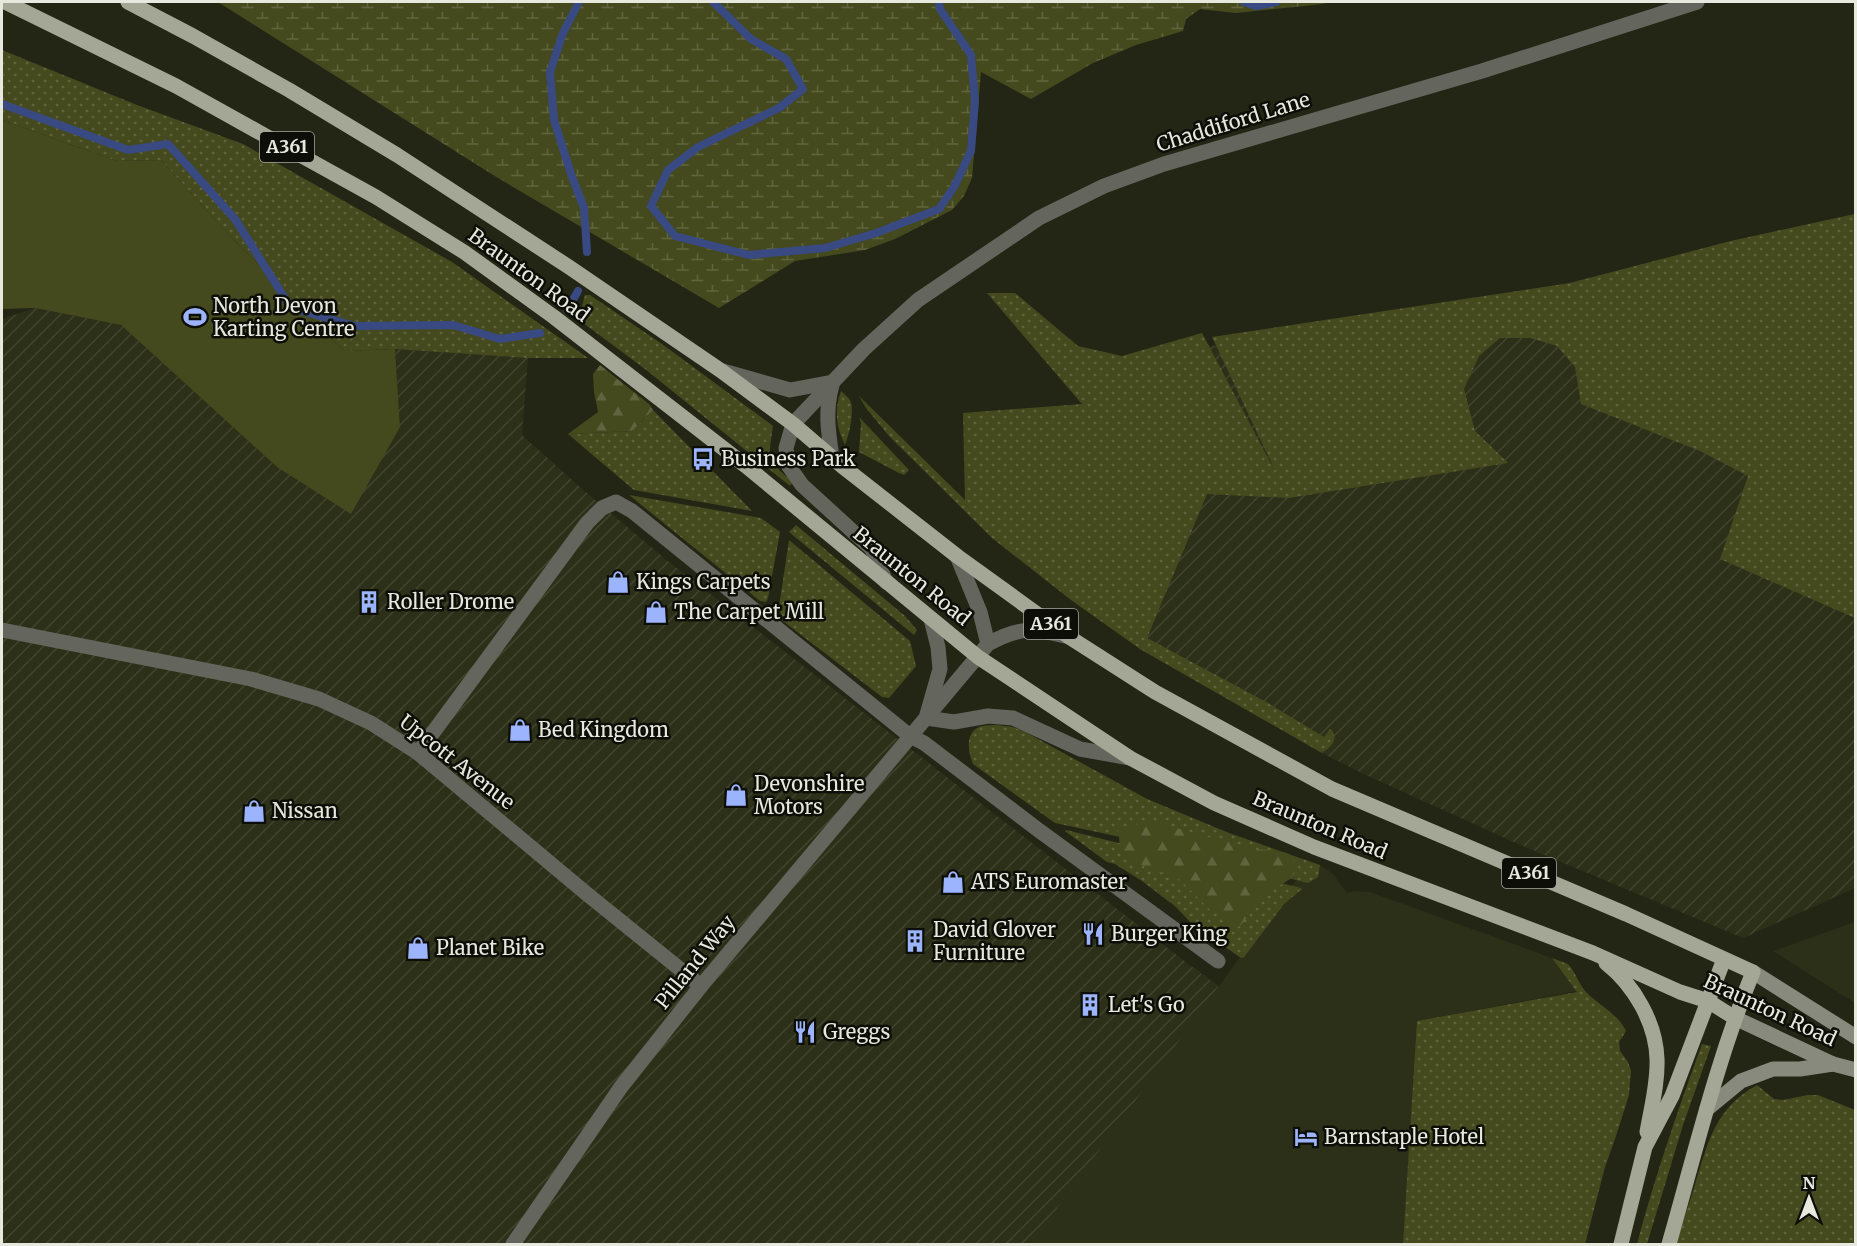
<svg xmlns="http://www.w3.org/2000/svg" width="1857" height="1246" font-family="Merriweather,serif">
  <style>
    .built { fill: #2d3018 }
    .industrial { fill: url(#industrial-furrows) }
    .grass { fill: url(#grass-dots) }
    .forest { fill: url(#forest-firs) }
    .wetland { fill: url(#wetland-marsh) }
    .pitch { fill: #454a1e }
    .lines { fill: none; stroke-linecap: round; stroke-linejoin: round }
    .stream { stroke: #394982; stroke-width: 8 }
    .street { stroke: #64655d; stroke-width: 15 }
    .secondary { stroke: #888a7d; stroke-width: 15 }
    .primary { stroke: #a4a796; stroke-width: 15 }
    .labels { text-anchor: middle; stroke-width: 5; stroke-linejoin: round; paint-order: stroke }
    .shield { fill: #0d0e07; stroke: #a6a79e; stroke-width: 1.5 }
    .shield-label { font-size: 18px; font-weight: bold; fill: #e7e9de }
    .street-label { font-size: 20px; fill: #e7e9de; stroke: #0d0e07 }
    .poi-label { font-size: 20px; fill: #e7e9de; stroke: #0d0e07; text-anchor: start }
  </style>
  <defs>
    <pattern id="industrial-furrows" width="10" height="10" patternUnits="userSpaceOnUse" patternTransform="scale(1.5)"><rect width="10" height="10" fill="#2d3018"/><path d="M-1 1l2-2M0 10L10 0M9 11l2-2" fill="none" stroke="#41442e"/></pattern>
    <pattern id="grass-dots" width="8" height="8" patternUnits="userSpaceOnUse" patternTransform="scale(1.5)"><rect width="8" height="8" fill="#454a1e"/><path d="M2 2h.1M6 6h.1" fill="none" stroke="#60643e" stroke-width="1.8" stroke-linecap="round"/></pattern>
    <pattern id="forest-firs" width="22" height="20" patternUnits="userSpaceOnUse" patternTransform="scale(1.5)"><rect width="22" height="20" fill="#454a1e"/><path d="M5 1l3.5 6h-7zM16 11l3.5 6h-7z" fill="#60643e"/></pattern>
    <pattern id="wetland-marsh" width="20" height="14" patternUnits="userSpaceOnUse" patternTransform="scale(1.5)"><rect width="20" height="14" fill="#454a1e"/><path d="M1 5h8M5 5V1M11 12h8M15 12V8" fill="none" stroke="#60643e"/></pattern>
  </defs>
  <rect width="100%" height="100%" fill="#232615"/>
  <g class="built">
    <polygon points="1309,862 1320,865 1333,874 1347,893 1353,891 1370,892 1552,958 1577,991 1418,1021 1403,1244 986,1244 1192,966 1219,986"/>
    <polygon points="1855,922 1855,1003 1773,951"/>
  </g>
  <g class="industrial">
    <polygon points="1855,214 1855,888 1743,938 1518,844 1366,775 1322,753 1140,649 1201,348 1570,283 1731,241"/>
    <polygon points="35,308 121,325 277,467 400,427 395,349 528,358 522,435 581,488 664,558 1218,987 1031,1244 2,1244 2,319"/>
  </g>
  <g class="grass">
    <polygon points="2,50 137,105 243,144 452,262 588,358 528,358 395,349 344,351 231,237 161,160 117,161 2,120"/>
    <path d="M 1855,214 L 1855,618 L 1720,559 L 1748,476 L 1700,451 L 1581,404 L 1575,367 L 1557,346 L 1530,338 L 1500,338 L 1479,356 L 1464,389 L 1475,431 L 1508,463 L 1289,498 L 1207,494 L 1147,638 L 1268,703 L 1324,737 L 1330,729 L 1332,730 C 1339,741 1330,747 1322,753 L 1140,649 L 1071,600 L 992,538 L 889,436 L 866,408 L 859,396 L 965,500 L 963,413 L 1082,404 L 987,293 L 1015,293 L 1078,346 L 1122,356 L 1202,333 L 1278,477 L 1212,337 L 1570,283 L 1731,241 Z"/>
    <path d="M 585,295 L 590,295 L 662,344 L 773,426 C 768,461 766,459 793,482 L 790,486 L 645,369 L 575,317 L 582,306 Z"/>
    <path d="M 841,391 C 845,395 850,398 851,403 C 854,413 849,436 845,445 C 836,427 834,410 841,391 Z"/>
    <polygon points="653,410 752,511 634,490 568,434 632,431"/>
    <polygon points="859,417 909,470 904,475 899,473 859,452 861,423"/>
    <polygon points="629,495 761,518 780,532 768,598 766,602 760,601"/>
    <polygon points="796,525 905,616 917,630 914,635 789,532"/>
    <polygon points="789,540 910,641 916,666 889,698 882,697 783,621 779,607"/>
    <path d="M 997,725 L 1013,727 L 1027,733 L 1147,799 L 1229,833 L 1320,865 L 1318,877 L 1308,883 L 1144,842 L 1055,823 L 973,764 C 968,752 964,731 982,726 C 987,725 993,725 997,725 Z"/>
    <polygon points="1066,830 1301,888 1302,889 1284,904 1244,957 1241,958 1192,924 1176,907 1142,881 1115,864 1107,862 1065,831"/>
    <path d="M 1552,958 L 1568,964 C 1576,973 1579,985 1587,993 C 1600,1006 1618,1014 1626,1031 L 1619,1042 L 1620,1051 L 1628,1062 L 1631,1071 L 1629,1095 L 1616,1136 L 1605,1167 L 1585,1244 L 1403,1244 L 1417,1021 L 1577,992 Z"/>
    <path d="M 1702,1044 L 1711,1046 L 1683,1125 L 1647,1244 L 1637,1244 C 1655,1176 1678,1110 1702,1044 Z"/>
    <path d="M 1757,1085 L 1774,1099 L 1783,1100 L 1808,1095 L 1818,1095 L 1855,1110 L 1855,1244 L 1676,1244 C 1682,1223 1690,1202 1696,1181 C 1709,1139 1716,1108 1757,1085 Z"/>
  </g>
  <g class="forest">
    <polygon points="600,365 649,404 653,410 632,431 568,434 598,412 594,392 593,374"/>
    <polygon points="1155,822 1248,848 1287,853 1299,866 1290,879 1266,895 1239,927 1209,909 1180,880 1134,862 1120,848 1118,827"/>
  </g>
  <polygon class="wetland" points="218,2 1328,2 1323,4 1236,13 1200,9 1186,19 1183,31 1136,45 1093,63 1031,99 981,72 972,178 964,196 952,210 895,239 865,250 795,261 719,308 498,178"/>
  <polygon class="pitch" points="2,120 117,161 161,160 231,237 344,351 395,349 400,427 351,514 277,467 121,325 35,308 2,309"/>
  <g class="lines">
    <g class="stream">
      <polyline points="579,2 563,33 550,72 554,120 572,177 584,208 587,252"/>
      <polyline points="713,2 751,39 786,59 803,89 779,108 698,147 668,170 651,206 675,236 749,255 825,248 876,233 939,209 954,187 971,151 975,101 971,55 940,9 939,2"/>
      <polyline points="1244,2 1256,6 1276,2"/>
      <polyline points="2,104 128,150 168,144 235,219 291,308 355,326 453,325 500,339 540,333"/>
      <polyline points="567,310 578,291"/>
    </g>
    <g class="street">
      <polyline points="723,371 790,390 833,382"/>
      <path d="M 832,457 C 828,431 825,410 832,385"/>
      <polyline points="957,556 980,612 988,644"/>
      <polyline points="886,582 872,549 802,485 788,465 786,448 793,424 864,349 918,300 1039,218 1104,186 1164,164 1482,71 1697,2"/>
      <polyline points="931,619 938,647 940,669 926,718 954,722 988,716 1013,718 1080,749 1130,758"/>
      <polyline points="2,630 251,679 319,699 371,723 418,753 587,894 701,986"/>
      <polyline points="418,753 587,523 602,508 616,502 632,511 910,736 924,743 1037,829 1218,961"/>
      <path d="M 513,1244 L 621,1087 L 701,986 L 988,644 C 1020,626 1034,628 1069,637"/>
    </g>
    <g class="secondary">
      <polyline points="1753,972 1856,1037"/>
      <polyline points="1735,1018 1833,1064 1856,1070"/>
      <polyline points="1707,1109 1741,1081 1773,1069 1800,1069 1833,1064"/>
    </g>
    <g class="primary">
      <polyline points="5,2 176,86 264,135 376,197 464,252 554,317 746,466 978,657 1130,758 1214,803 1314,847 1593,953 1680,992 1708,1001 1735,1018"/>
      <path d="M 128,2 L 193,36 L 289,90 L 397,155 L 569,267 L 720,370 L 793,424 L 842,466 L 957,556 L 1069,637 L 1155,692 L 1332,789 L 1626,914 L 1753,972 C 1717,1060 1695,1153 1669,1244"/>
      <path d="M 1606,963 C 1634,985 1656,1023 1657,1059 C 1658,1083 1651,1109 1647,1132"/>
      <polyline points="1621,1244 1645,1147 1672,1096 1724,959"/>
    </g>
  </g>
  <defs>
    <g id="stadium-bare" transform="scale(1.8)"><path d="M0-5a6.5 5 0 1 0 0 10a6.5 5 0 1 0 0-10ZM-3.5-1.8h7v3.6h-7Z" fill="#9cb4fd" stroke="#0d0e07" stroke-width="2.5" paint-order="stroke"/></g>
    <g id="bus-bare" transform="scale(1.8)"><path d="M-5-6H5V4H4V6H2V4H-2V6H-4V4H-5ZM-3.5-4V0h7V-4ZM-3.5 1.2v1.5H-2V1.2ZM2 1.2v1.5H3.5V1.2Z" fill="#9cb4fd" stroke="#0d0e07" stroke-width="2.5" paint-order="stroke"/></g>
    <g id="shop-bare" transform="scale(1.8)"><path d="M-5-2.5h2.3a2.7 3.5 0 0 1 5.4 0H5L5.5 6h-11ZM-1.5-2.5h3a1.5 2.3 0 0 0-3 0Z" fill="#9cb4fd" stroke="#0d0e07" stroke-width="2.5" paint-order="stroke"/></g>
    <g id="building-bare" transform="scale(1.8)"><path d="M-4-6H4V6H1V3H-1V6H-4ZM-2.5-4.3h1.7v1.8h-1.7ZM.8-4.3h1.7v1.8H.8ZM-2.5-1h1.7V.8h-1.7ZM.8-1h1.7V.8H.8Z" fill="#9cb4fd" stroke="#0d0e07" stroke-width="2.5" paint-order="stroke"/></g>
    <g id="restaurant-bare" transform="scale(1.8)"><path d="M-5-6h1v4h1v-4h1v4h1v-4h1v5L-1.5 .5V6h-2V.5L-5-1ZM5-6V6H3V1.5H1.5Q1.5-4 5-6Z" fill="#9cb4fd" stroke="#0d0e07" stroke-width="2.5" paint-order="stroke"/></g>
    <g id="hotel-bare" transform="scale(1.8)"><path d="M-6-4.5h1.5V1H6V5H4.5V3h-9V5H-6ZM-4 0a1.8 1.8 0 1 1 3.6 0ZM.5 0V-2.5h3Q6-2.5 6 0Z" fill="#9cb4fd" stroke="#0d0e07" stroke-width="2.5" paint-order="stroke"/></g>
  </defs>
  <g fill-rule="evenodd">
    <use href="#stadium-bare" x="195" y="317"/>
    <use href="#bus-bare" x="703" y="459"/>
    <use href="#shop-bare" x="618" y="582"/>
    <use href="#building-bare" x="369" y="602"/>
    <use href="#shop-bare" x="656" y="612"/>
    <use href="#shop-bare" x="520" y="730"/>
    <use href="#shop-bare" x="736" y="795"/>
    <use href="#shop-bare" x="254" y="811"/>
    <use href="#shop-bare" x="953" y="882"/>
    <use href="#restaurant-bare" x="1093" y="934"/>
    <use href="#building-bare" x="915" y="941"/>
    <use href="#shop-bare" x="418" y="948"/>
    <use href="#building-bare" x="1090" y="1005"/>
    <use href="#restaurant-bare" x="805" y="1032"/>
    <use href="#hotel-bare" x="1306" y="1137"/>
  </g>
  <g class="labels">
    <g class="shield">
      <rect x="260" y="132" width="54" height="30" rx="4.5"/>
      <rect x="1024" y="609" width="54" height="30" rx="4.5"/>
      <rect x="1502" y="858" width="54" height="30" rx="4.5"/>
    </g>
    <g class="shield-label">
      <text x="287" y="153">A361</text>
      <text x="1051" y="630">A361</text>
      <text x="1529" y="879">A361</text>
    </g>
    <g class="street-label">
      <text transform="translate(1233 122) rotate(-17)" y="7">Chaddiford Lane</text>
      <text transform="translate(529 275) rotate(36)" y="7">Braunton Road</text>
      <text transform="translate(912 576) rotate(39)" y="7">Braunton Road</text>
      <text transform="translate(457 762) rotate(38)" y="7">Upcott Avenue</text>
      <text transform="translate(1320 825) rotate(23)" y="7">Braunton Road</text>
      <text transform="translate(695 962) rotate(-51)" y="7">Pilland Way</text>
      <text transform="translate(1770 1010) rotate(25)" y="7">Braunton Road</text>
    </g>
    <g class="poi-label">
      <text x="213" y="313">North Devon<tspan x="213" dy="23">Karting Centre</tspan></text>
      <text x="721" y="466">Business Park</text>
      <text x="636" y="589">Kings Carpets</text>
      <text x="387" y="609">Roller Drome</text>
      <text x="674" y="619">The Carpet Mill</text>
      <text x="538" y="737">Bed Kingdom</text>
      <text x="754" y="791">Devonshire<tspan x="754" dy="23">Motors</tspan></text>
      <text x="272" y="818">Nissan</text>
      <text x="971" y="889">ATS Euromaster</text>
      <text x="933" y="937">David Glover<tspan x="933" dy="23">Furniture</tspan></text>
      <text x="1111" y="941">Burger King</text>
      <text x="436" y="955">Planet Bike</text>
      <text x="1108" y="1012">Let's Go</text>
      <text x="823" y="1039">Greggs</text>
      <text x="1324" y="1144">Barnstaple Hotel</text>
    </g>
  </g>
  <rect width="1857" height="1246" fill="none" stroke="#e7e9de" stroke-width="6"/>
  <g transform="translate(1809 1198)" stroke="#0d0e07" stroke-width="4.5" paint-order="stroke">
  <path d="M0-4.5L10 22L0 15L-10 22Z" fill="#e7e9de"/>
  <text y="-9" font-size="16" font-weight="bold" text-anchor="middle" fill="#e7e9de">N</text>
  </g>
</svg>
